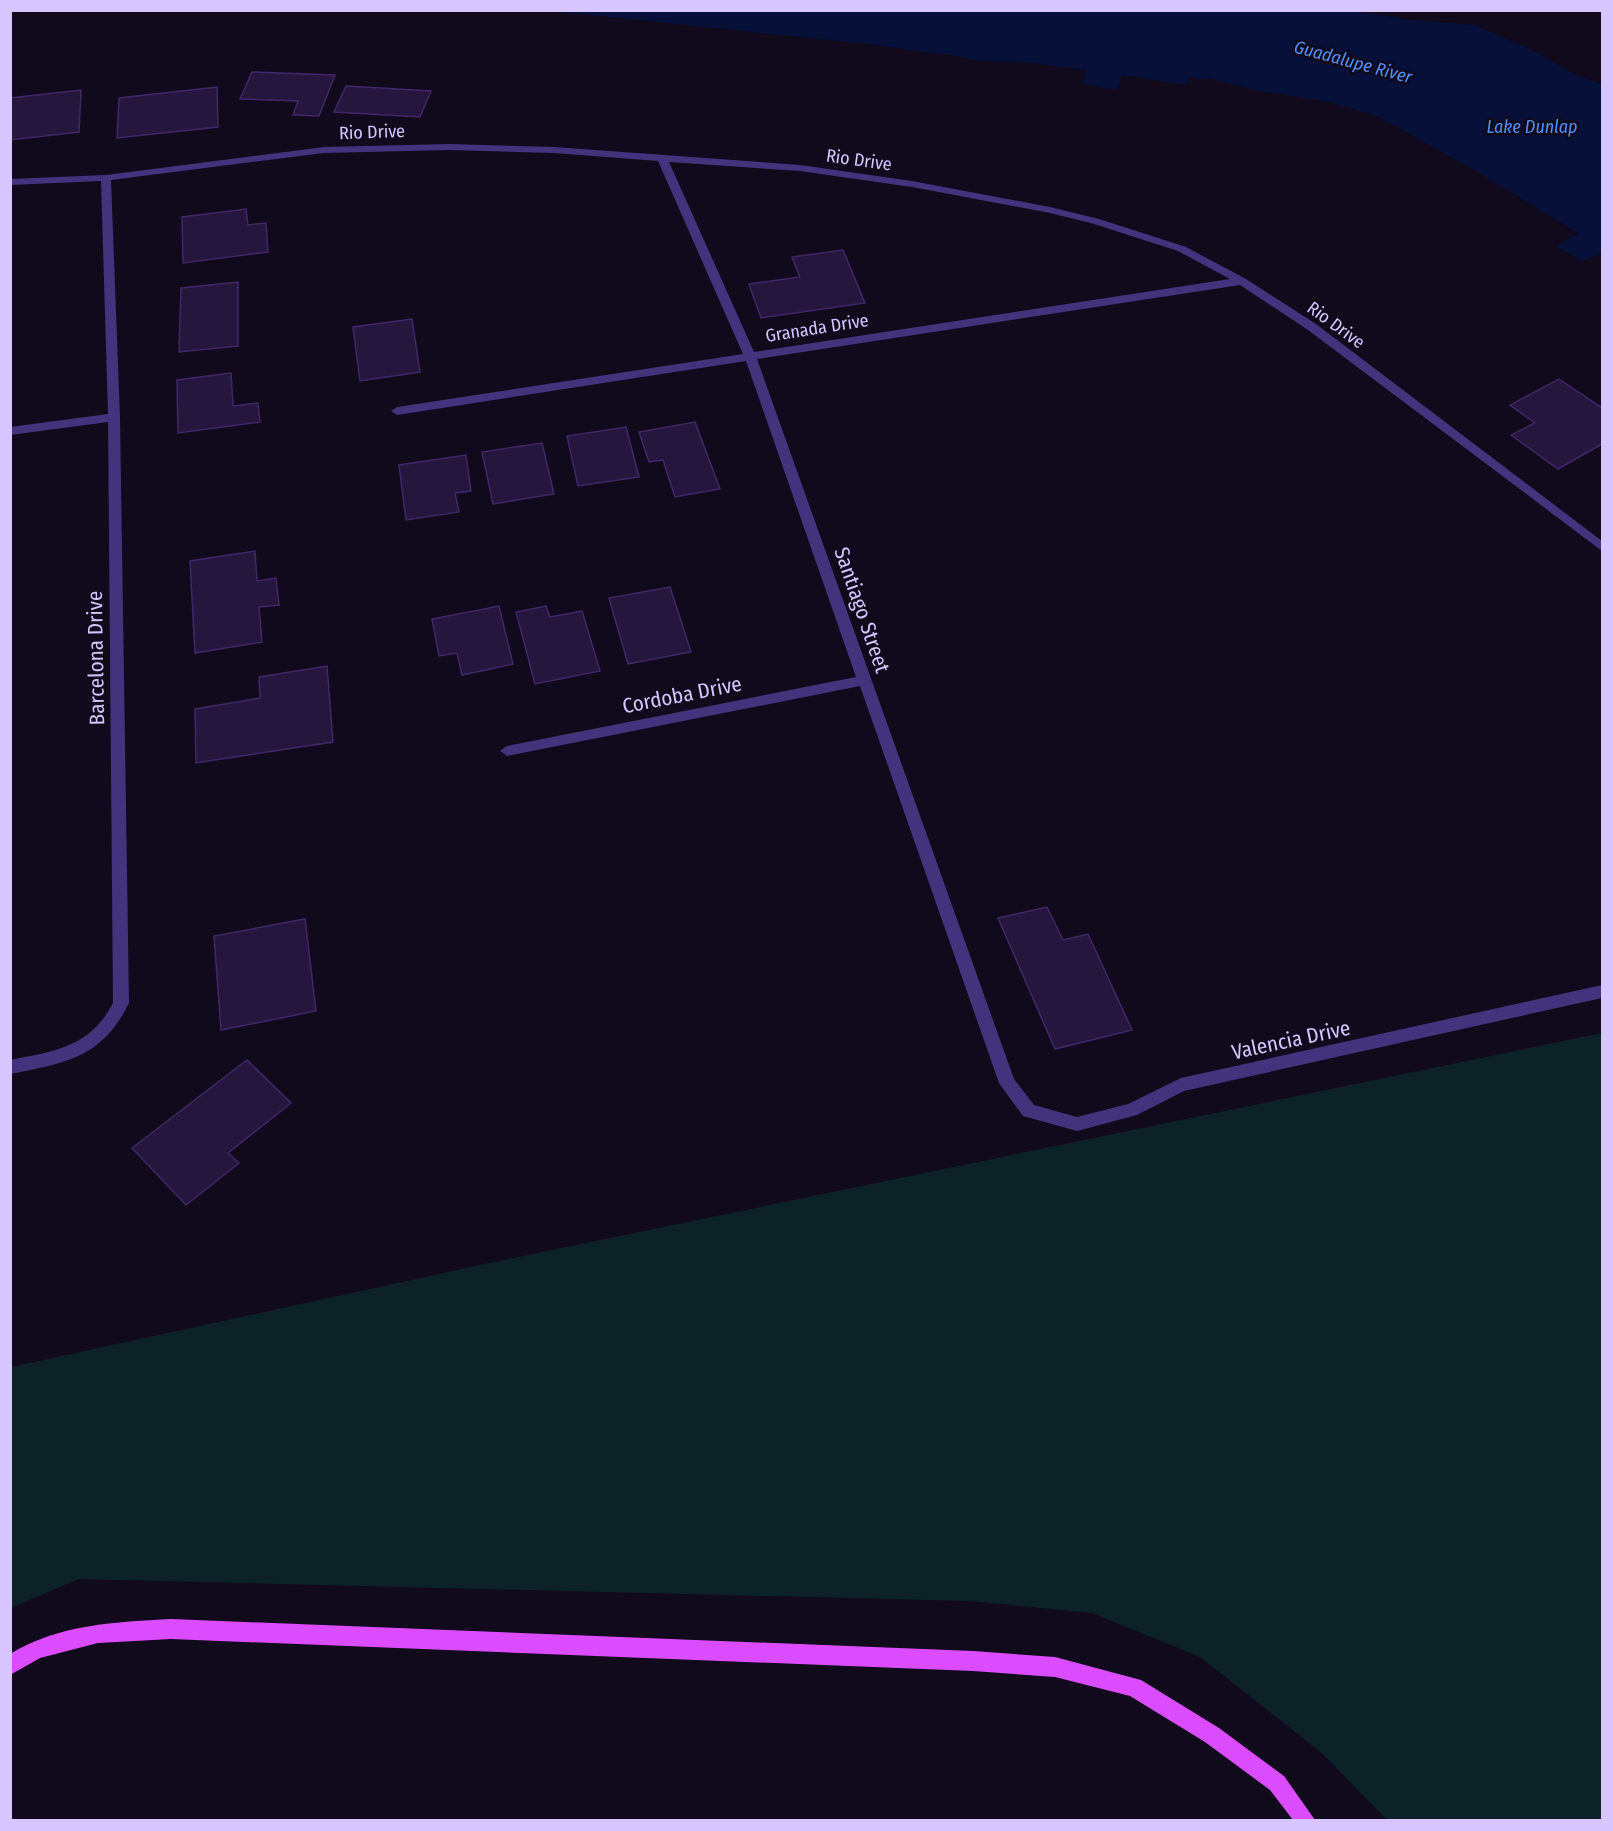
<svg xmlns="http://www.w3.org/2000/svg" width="1613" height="1831" font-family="'Fira Sans Condensed',sans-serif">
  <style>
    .green { fill: #0d2226 }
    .water { fill: #061038 }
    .building { fill: #25163d; stroke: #40276a; stroke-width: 1.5 }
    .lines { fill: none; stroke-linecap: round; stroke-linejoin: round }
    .minor { fill: #43337d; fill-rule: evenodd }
    .major { fill: #dc4cff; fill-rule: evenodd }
    .labels { text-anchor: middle; stroke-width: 5; stroke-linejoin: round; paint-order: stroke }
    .far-water-label { font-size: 18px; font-style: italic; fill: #5390ff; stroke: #100a1c }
    .far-street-label { font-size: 18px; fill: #d6c5ff; stroke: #100a1c }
    .street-label { font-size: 21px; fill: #d6c5ff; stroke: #100a1c }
  </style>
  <rect width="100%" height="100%" fill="#100a1c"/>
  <polygon class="green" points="1602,1033 1602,1820 1387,1820 1323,1754 1200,1657 1092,1613 971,1601 79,1579 11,1608 11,1367 494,1262"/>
  <polygon class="water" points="1354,11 1411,20 1475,25 1530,49 1576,75 1602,84 1602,252 1583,262 1556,246 1578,233 1469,167 1377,116 1328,102 1259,91 1207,78 1206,80 1189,77 1186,85 1122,75 1117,90 1082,84 1086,70 1024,62 978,61 954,56 868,44 551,11"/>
  <g class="building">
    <polygon points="252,72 335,75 319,116 293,115 298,101 240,99"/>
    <polygon points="346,86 431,91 420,117 334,112"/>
    <polygon points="217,87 218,127 117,138 119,98"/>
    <polygon points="81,90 79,132 10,140 10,98"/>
    <polygon points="246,209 248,225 266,223 268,252 183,263 182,217"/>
    <polygon points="843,250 865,303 761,318 749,284 800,277 792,257"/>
    <polygon points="238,282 238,346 179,352 181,288"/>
    <polygon points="412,319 420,372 360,381 353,327"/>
    <polygon points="231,373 233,406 258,403 260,422 178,433 177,380"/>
    <polygon points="1559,379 1602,408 1602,444 1558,469 1511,435 1535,423 1510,405"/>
    <polygon points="695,422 720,489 675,497 663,460 649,462 639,432"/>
    <polygon points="626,427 639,477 578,486 567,436"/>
    <polygon points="542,443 554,494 493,504 482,452"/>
    <polygon points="466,455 471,491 455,493 459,512 406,520 399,465"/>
    <polygon points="255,551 257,581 276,578 279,605 259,607 262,642 195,653 190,561"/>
    <polygon points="670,587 691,652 628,664 609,598"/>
    <polygon points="499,606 513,664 462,675 457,653 439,656 432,619"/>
    <polygon points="546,606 550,617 582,611 600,671 535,684 516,612"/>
    <polygon points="327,666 333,742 196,763 195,709 260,698 259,677"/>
    <polygon points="1047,907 1063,940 1088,934 1132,1030 1055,1049 998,918"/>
    <polygon points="305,919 316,1011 221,1030 214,936"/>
    <polygon points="247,1060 291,1103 228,1153 239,1163 186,1205 132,1148"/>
  </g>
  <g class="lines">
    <path class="minor" d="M 449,144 L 554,147 L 800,165 L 912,181 L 1050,207 L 1099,219 L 1186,247 L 1246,279 L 1316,324 L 1602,541 L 1602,551 L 1308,330 L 1240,285 L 757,359 L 1014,1079 L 1034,1105 L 1077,1117 L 1128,1104 L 1181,1078 L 1602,985 L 1602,998 L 1184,1091 L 1137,1115 L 1077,1131 L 1023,1116 L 999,1083 L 860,686 L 507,756 L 500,751 L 507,746 L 856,677 L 746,361 L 397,415 L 391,411 L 397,407 L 743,354 L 658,161 L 554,153 L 449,150 L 324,153 L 111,180 L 120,417 L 129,1003 C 102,1058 66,1063 10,1074 L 10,1060 C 56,1051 90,1047 113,1003 L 108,422 L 10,435 L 10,427 L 108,414 L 101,181 L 10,185 L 10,179 L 106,175 L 324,147 ZM 669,162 L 800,171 L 912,187 L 1050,213 L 1091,223 L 1178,251 L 1230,279 L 754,352 Z"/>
    <path class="major" d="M 171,1619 L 973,1651 L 1055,1657 L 1141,1680 L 1219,1728 L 1284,1776 L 1315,1820 L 1293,1820 L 1270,1790 L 1205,1742 L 1130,1696 L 1055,1677 L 973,1671 L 171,1639 L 98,1643 L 40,1658 L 10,1675 L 10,1654 C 59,1624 116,1622 171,1619 Z"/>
  </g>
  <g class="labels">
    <g class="far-water-label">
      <text transform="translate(1353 62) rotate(15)" y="6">Guadalupe River</text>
      <text x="1532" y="133">Lake Dunlap</text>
    </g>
    <g class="far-street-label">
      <text transform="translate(372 132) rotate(-2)" y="6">Rio Drive</text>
      <text transform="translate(859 160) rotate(8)" y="6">Rio Drive</text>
      <text transform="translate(1336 325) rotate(36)" y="6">Rio Drive</text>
      <text transform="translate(817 328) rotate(-9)" y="6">Granada Drive</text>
    </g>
    <g class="street-label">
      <text transform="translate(862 610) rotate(71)" y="7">Santiago Street</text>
      <text transform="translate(96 658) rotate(-91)" y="7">Barcelona Drive</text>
      <text transform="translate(682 695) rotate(-11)" y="7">Cordoba Drive</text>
      <text transform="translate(1291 1040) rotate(-12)" y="7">Valencia Drive</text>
    </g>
  </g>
  <rect width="1613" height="1831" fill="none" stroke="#d6c5ff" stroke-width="24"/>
</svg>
